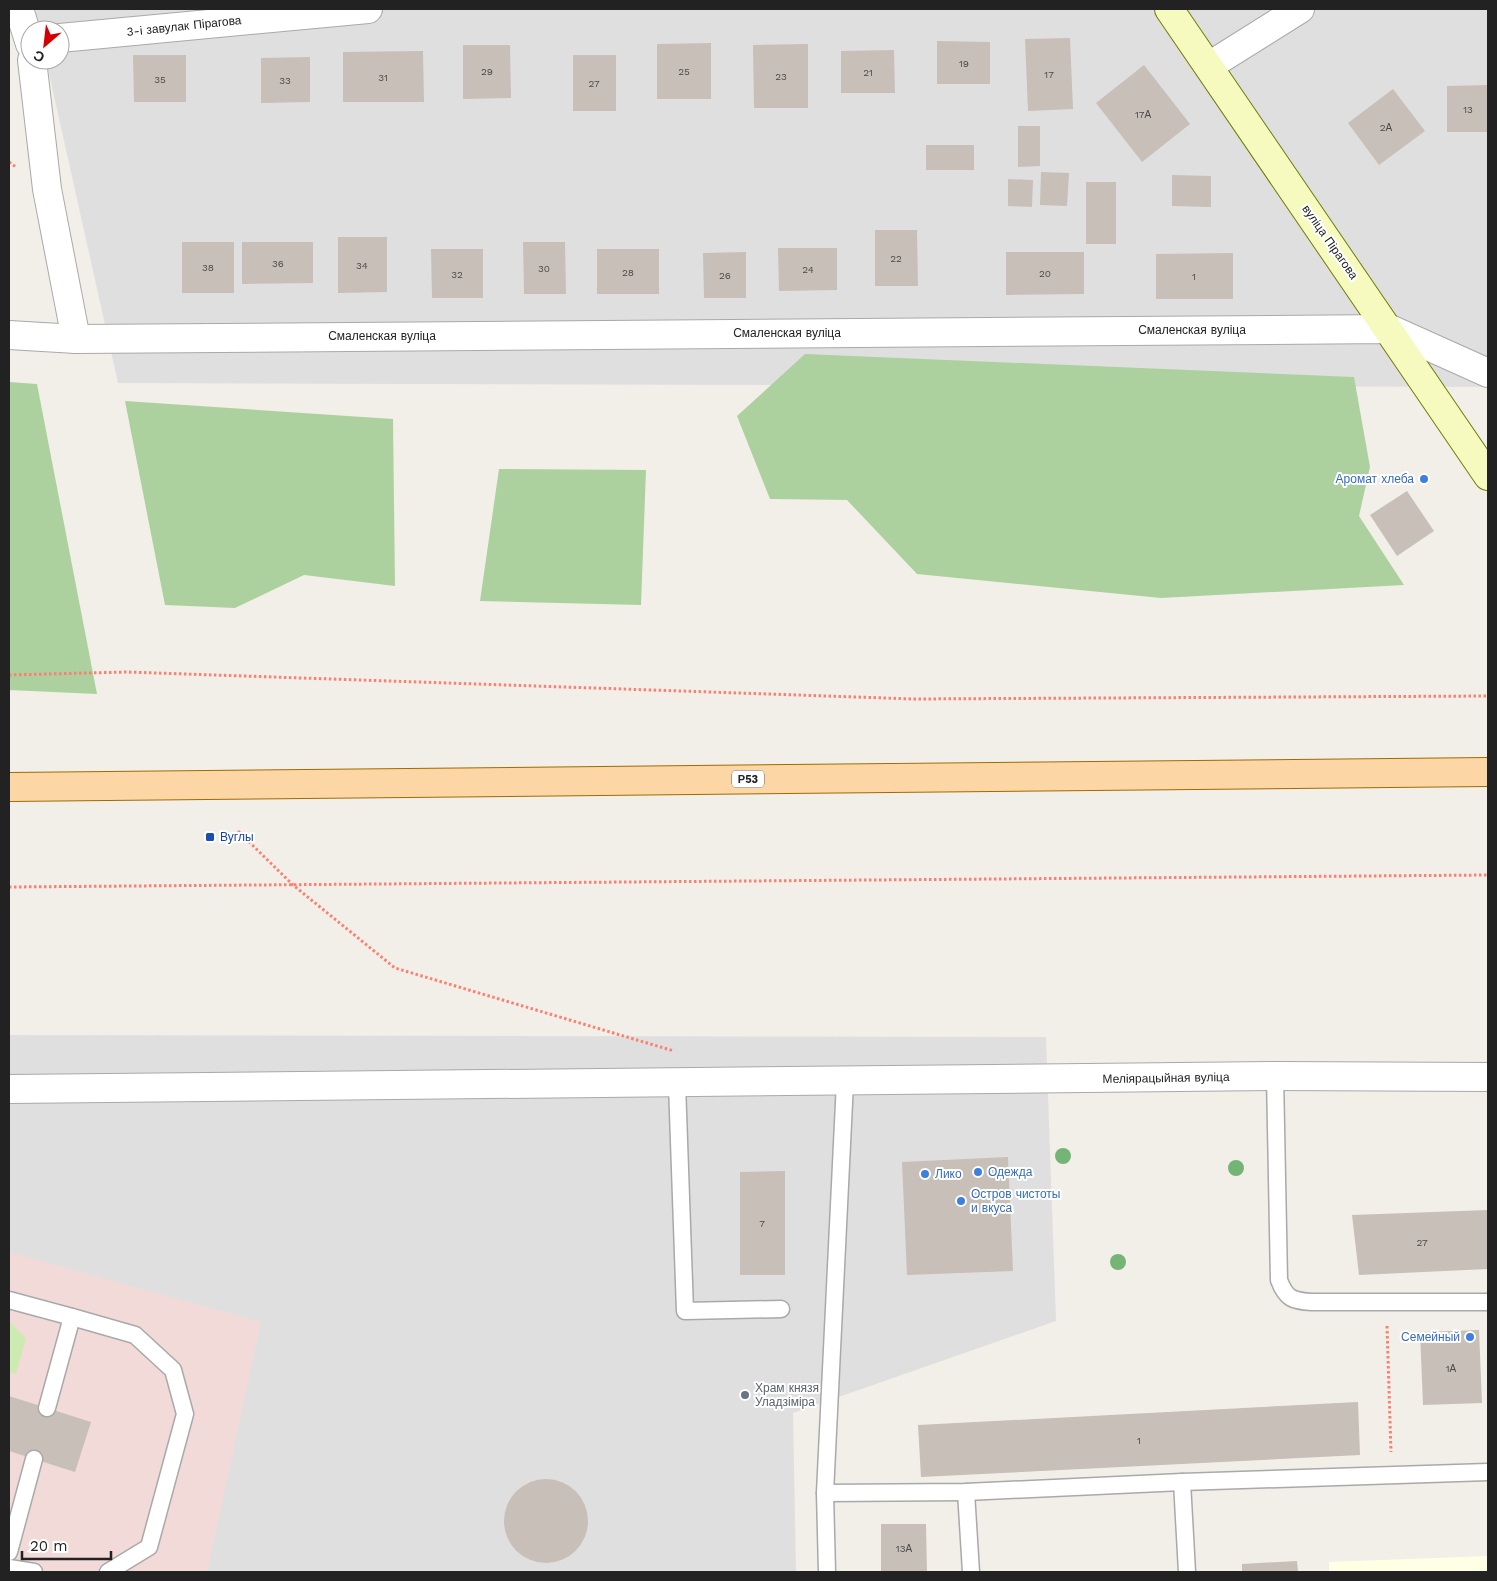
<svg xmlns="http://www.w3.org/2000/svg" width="1497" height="1581" font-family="'Work Sans',sans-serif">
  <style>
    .residential { fill: #e0dfdf }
    .commercial { fill: #f2dad9 }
    .education { fill: #ffffe5 }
    .grass { fill: #cdebb0 }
    .forest { fill: #add19e }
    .building { fill: #c7bfb8 }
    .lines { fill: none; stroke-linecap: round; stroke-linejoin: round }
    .lane-casing { stroke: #a9a9a9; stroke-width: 19 }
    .street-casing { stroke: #a9a9a9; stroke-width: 30 }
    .secondary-casing { stroke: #707d05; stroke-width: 30 }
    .primary-casing { stroke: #a06b00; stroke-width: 30 }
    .path { stroke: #fa8072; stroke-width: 3; stroke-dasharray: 2.5 2.5; stroke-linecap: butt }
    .lane { stroke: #fff; stroke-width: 16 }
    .street { stroke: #fff; stroke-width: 28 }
    .secondary { stroke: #f7fabf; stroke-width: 28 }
    .primary { stroke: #fcd6a4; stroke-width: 28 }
    .tree { fill: #74b475 }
    .shop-dot { fill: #3f7fe0; stroke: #fff; stroke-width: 2 }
    .transit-dot { fill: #1a4fb4; stroke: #fff; stroke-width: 2 }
    .worship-dot { fill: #6b7280; stroke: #fff; stroke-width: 2 }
    .labels { text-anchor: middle; stroke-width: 4; stroke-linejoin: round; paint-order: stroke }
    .number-label { font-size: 10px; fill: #4b4948 }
    .shield { fill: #fff; stroke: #646464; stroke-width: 1 }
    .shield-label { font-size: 11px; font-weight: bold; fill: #222 }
    .street-label { font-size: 12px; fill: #222; stroke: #fff }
    .shop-label { font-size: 12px; fill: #366cbe; stroke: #fff; text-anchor: start }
    .transit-label { font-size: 12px; fill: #164399; stroke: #fff; text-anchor: start }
    .worship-label { font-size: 12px; fill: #5b616d; stroke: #fff; text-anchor: start }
  </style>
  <rect width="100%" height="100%" fill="#f2efe9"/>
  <g class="residential">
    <polygon points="35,9 1488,9 1488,387 118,383 46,60 60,60 60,30 40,30"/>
    <polygon points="9,1035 1046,1037 1056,1321 793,1413 796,1572 9,1572"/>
  </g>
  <polygon class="commercial" points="9,1252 261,1322 207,1572 9,1572"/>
  <polygon class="education" points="1488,1556 1488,1572 1329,1572 1329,1562"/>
  <polygon class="grass" points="9,1321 26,1338 16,1374 9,1372"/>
  <g class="forest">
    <polygon points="805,354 1354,377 1370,467 1359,516 1404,585 1161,598 917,574 847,500 770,499 737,416"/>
    <polygon points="9,382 37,384 97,694 9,690"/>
    <polygon points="125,401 393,419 395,586 304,575 235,608 165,605"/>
    <polygon points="499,469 646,470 641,605 480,601"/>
  </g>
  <g class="building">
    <polygon points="1070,38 1073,109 1028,111 1025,39"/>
    <polygon points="937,41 990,42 990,84 937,84"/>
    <polygon points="711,43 711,99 657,99 657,44"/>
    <polygon points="808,44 808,108 754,108 753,45"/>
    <polygon points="463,45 510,45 511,98 463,99"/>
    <polygon points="894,50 895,93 841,93 841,51"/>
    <polygon points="423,51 424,102 343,102 343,52"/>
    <polygon points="133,55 186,55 186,102 134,102"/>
    <rect x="573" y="55" width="43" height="56"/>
    <polygon points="310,57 310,102 261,103 261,58"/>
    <polygon points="1144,65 1190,124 1142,162 1096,103"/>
    <polygon points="1488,85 1488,132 1447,132 1447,86"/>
    <polygon points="1393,89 1425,131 1379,165 1348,123"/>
    <polygon points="1018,126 1040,126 1040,166 1018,167"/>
    <rect x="926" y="145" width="48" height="25"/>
    <polygon points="1041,172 1069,173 1067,206 1040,205"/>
    <polygon points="1172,175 1211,176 1211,207 1172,206"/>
    <polygon points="1008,179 1033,180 1032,207 1008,206"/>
    <rect x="1086" y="182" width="30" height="62"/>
    <polygon points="875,230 917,230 918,286 875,286"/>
    <polygon points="338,237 387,237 387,292 338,293"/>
    <rect x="182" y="242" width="52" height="51"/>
    <polygon points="242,242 313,242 313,283 242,284"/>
    <polygon points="523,242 565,242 566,294 524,294"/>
    <polygon points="778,248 837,248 837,290 779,291"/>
    <polygon points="431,249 483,249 483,298 432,298"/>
    <rect x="597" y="249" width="62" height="45"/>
    <polygon points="746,252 746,298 704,298 703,253"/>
    <polygon points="1006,252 1084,252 1084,294 1006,295"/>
    <polygon points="1233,253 1233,299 1156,299 1156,254"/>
    <polygon points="1407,491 1434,531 1397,556 1370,515"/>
    <polygon points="1008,1157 1013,1271 907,1275 902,1162"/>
    <polygon points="785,1171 785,1275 740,1275 740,1172"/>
    <polygon points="1488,1210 1488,1269 1359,1275 1352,1215"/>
    <polygon points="1479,1330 1482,1403 1423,1405 1420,1332"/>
    <polygon points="9,1396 91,1422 75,1472 9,1451"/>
    <polygon points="1358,1402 1360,1455 921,1477 918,1425"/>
    <circle cx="546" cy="1521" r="42"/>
    <polygon points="881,1524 926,1524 927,1572 881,1572"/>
    <polygon points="1297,1561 1298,1572 1242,1572 1242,1564"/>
  </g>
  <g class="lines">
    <g class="lane-casing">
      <g id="lane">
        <path d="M 1275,1076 L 1279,1280 C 1286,1299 1293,1301 1312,1302 L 1488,1302"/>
        <polyline points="677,1084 685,1311 781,1309"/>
        <polyline points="9,1300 72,1317 47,1408"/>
        <polyline points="72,1317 135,1335 173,1370 185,1414 149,1547 108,1572"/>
        <polyline points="1182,1482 1187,1572"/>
        <polyline points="966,1492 971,1572"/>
        <polyline points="825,1493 966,1492 1182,1482 1488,1472"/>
        <polyline points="9,1552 34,1459"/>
        <polyline points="9,1568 34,1572"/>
        <polyline points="827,1572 825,1493 845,1082"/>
      </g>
    </g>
    <g class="street-casing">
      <g id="street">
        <polyline points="19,9 30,44"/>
        <polyline points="60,38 368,9"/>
        <polyline points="32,60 47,189 76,339"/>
        <polyline points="1209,66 1300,9"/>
        <polyline points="9,335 76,339 1390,329 1488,373"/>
        <polyline points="9,1089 1275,1076 1488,1077"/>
      </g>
    </g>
    <g class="secondary-casing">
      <polyline id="secondary" points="1169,9 1488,476"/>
    </g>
    <g class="primary-casing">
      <polyline id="primary" points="9,787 1488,772"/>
    </g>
    <g class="path">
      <polyline points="9,162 16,167"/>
      <polyline points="9,675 127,672 914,699 1488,696"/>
      <polyline points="238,831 293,885 395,968 674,1051"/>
      <polyline points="9,887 1488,875"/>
      <polyline points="1387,1326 1391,1452"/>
    </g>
    <use href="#lane" class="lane"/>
    <use href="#street" class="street"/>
    <use href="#secondary" class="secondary"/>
    <use href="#primary" class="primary"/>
  </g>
  <g class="tree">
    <circle cx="1063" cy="1156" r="8"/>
    <circle cx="1236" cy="1168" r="8"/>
    <circle cx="1118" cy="1262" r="8"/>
  </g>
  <g class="shop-dot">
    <circle cx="1424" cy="479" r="5"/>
    <circle cx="978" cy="1172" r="5"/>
    <circle cx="925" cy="1174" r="5"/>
    <circle cx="961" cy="1201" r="5"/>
    <circle cx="1470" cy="1337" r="5"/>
  </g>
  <rect class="transit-dot" x="205" y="832" width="10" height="10" rx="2.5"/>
  <circle class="worship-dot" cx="745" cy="1395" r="5"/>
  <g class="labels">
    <g class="number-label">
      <text x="964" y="67">19</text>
      <text x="487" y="75">29</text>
      <text x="684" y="75">25</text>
      <text x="868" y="76">21</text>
      <text x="1049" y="78">17</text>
      <text x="781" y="80">23</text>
      <text x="383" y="81">31</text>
      <text x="160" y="83">35</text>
      <text x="285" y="84">33</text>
      <text x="594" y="87">27</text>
      <text x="1468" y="113">13</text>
      <text x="1143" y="118">17А</text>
      <text x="1386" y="131">2А</text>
      <text x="896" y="262">22</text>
      <text x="278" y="267">36</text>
      <text x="362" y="269">34</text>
      <text x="208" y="271">38</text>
      <text x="544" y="272">30</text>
      <text x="808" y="273">24</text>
      <text x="628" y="276">28</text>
      <text x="1045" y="277">20</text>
      <text x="457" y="278">32</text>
      <text x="725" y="279">26</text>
      <text x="1194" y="280">1</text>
      <text x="762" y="1227">7</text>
      <text x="1422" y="1246">27</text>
      <text x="1451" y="1372">1А</text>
      <text x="1139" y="1444">1</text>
      <text x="904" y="1552">13А</text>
    </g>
    <rect class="shield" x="732" y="770.5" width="32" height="17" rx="4"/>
    <g class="shield-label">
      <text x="748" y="783">Р53</text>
    </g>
    <g class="street-label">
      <text transform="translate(184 26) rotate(-6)" y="4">3-і завулак Пірагова</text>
      <text transform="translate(1330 242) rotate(55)" y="4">вуліца Пірагова</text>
      <text x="1192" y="334">Смаленская вуліца</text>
      <text x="787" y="337">Смаленская вуліца</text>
      <text x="382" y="340">Смаленская вуліца</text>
      <text transform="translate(1166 1078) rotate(-1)" y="4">Меліярацыйная вуліца</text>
    </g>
    <g class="shop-label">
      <text x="1414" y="483" text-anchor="end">Аромат хлеба</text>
      <text x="988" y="1176">Одежда</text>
      <text x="935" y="1178">Лико</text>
      <text x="971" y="1198">Остров чистоты<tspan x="971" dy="14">и вкуса</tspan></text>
      <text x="1460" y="1341" text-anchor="end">Семейный</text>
    </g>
    <g class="transit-label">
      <text x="220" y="841">Вуглы</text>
    </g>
    <g class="worship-label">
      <text x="755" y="1392">Храм князя<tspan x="755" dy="14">Уладзіміра</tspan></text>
    </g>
  </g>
  <rect width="1497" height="1581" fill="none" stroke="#222222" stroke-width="20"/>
  <g transform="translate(45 45) rotate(208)"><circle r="24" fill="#ffffff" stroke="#a7a7a7"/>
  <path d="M0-4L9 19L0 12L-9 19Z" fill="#d40000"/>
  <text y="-8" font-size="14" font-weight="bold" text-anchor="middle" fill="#222222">С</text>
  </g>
  <path d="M22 1551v8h89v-8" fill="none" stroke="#222222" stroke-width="2.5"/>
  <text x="30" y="1551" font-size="15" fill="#222222" stroke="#ffffff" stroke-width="4" paint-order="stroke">20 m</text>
</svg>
